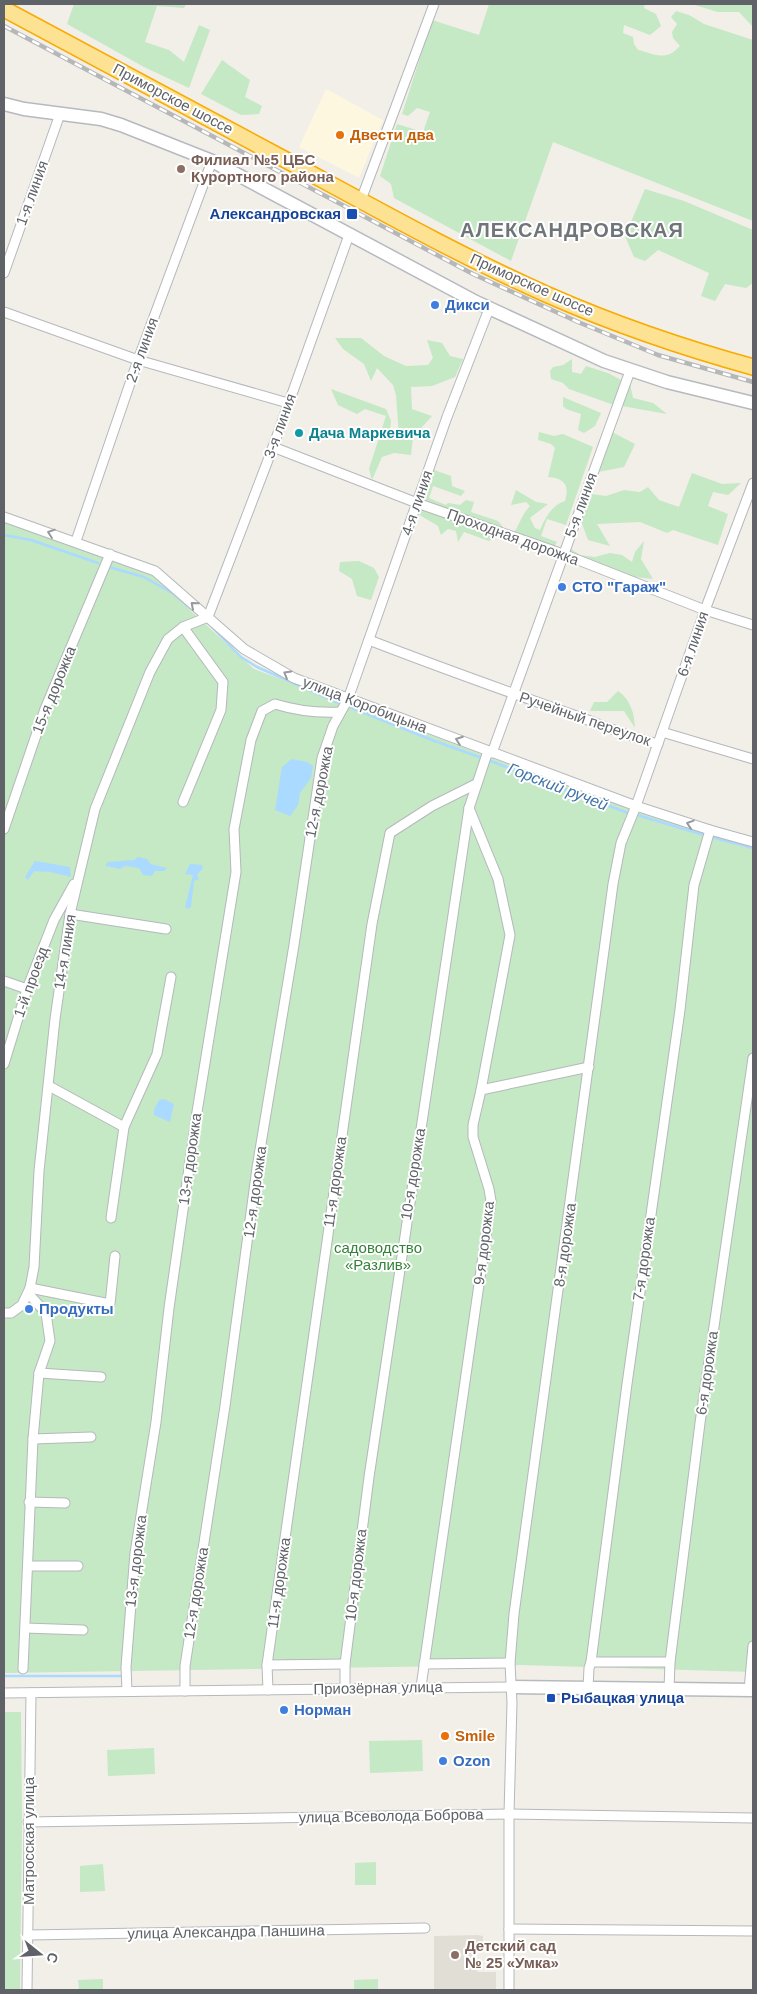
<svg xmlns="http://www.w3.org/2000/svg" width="757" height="1994" font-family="Arial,sans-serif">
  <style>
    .commercial { fill: #fef7e0 }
    .education { fill: #e1ded6 }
    .green { fill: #c5e8c5 }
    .water { fill: #aadaff }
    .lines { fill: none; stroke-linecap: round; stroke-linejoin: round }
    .stream { stroke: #aadaff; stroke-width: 2.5 }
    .street-casing { stroke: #b5b8bc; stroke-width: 11 }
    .secondary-casing { stroke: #b6babf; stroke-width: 15 }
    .highway-casing { stroke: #f9ab00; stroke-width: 18 }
    .street { stroke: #fff; stroke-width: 9 }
    .secondary { stroke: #fff; stroke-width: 12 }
    .highway { stroke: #fde293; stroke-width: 15 }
    .rail-casing { stroke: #b6b7b8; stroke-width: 4.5 }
    .rail { stroke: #fff; stroke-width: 2.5; stroke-dasharray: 8; stroke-linecap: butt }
    .oneway { stroke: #979a9d }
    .food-dot { fill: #e8710a; stroke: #fff; stroke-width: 2 }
    .education-dot { fill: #8d6e63; stroke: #fff; stroke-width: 2 }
    .transit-dot { fill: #1a4fb4; stroke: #fff; stroke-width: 2 }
    .shop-dot { fill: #3f7fe0; stroke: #fff; stroke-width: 2 }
    .culture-dot { fill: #0f9aa8; stroke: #fff; stroke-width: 2 }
    .labels { text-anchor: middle; stroke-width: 4; stroke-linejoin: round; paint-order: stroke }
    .street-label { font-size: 15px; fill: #5f6368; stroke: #fff }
    .food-label { font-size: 15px; font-weight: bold; fill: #c56008; stroke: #fff; text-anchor: start }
    .education-label { font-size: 15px; font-weight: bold; fill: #785e54; stroke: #fff; text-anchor: start }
    .transit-label { font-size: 15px; font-weight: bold; fill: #164399; stroke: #fff; text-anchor: end }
    .shop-label { font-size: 15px; font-weight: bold; fill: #366cbe; stroke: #fff; text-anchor: start }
    .culture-label { font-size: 15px; font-weight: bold; fill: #0d838f; stroke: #fff; text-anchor: start }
    .park-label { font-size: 15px; fill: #348238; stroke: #fff }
    .water-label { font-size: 16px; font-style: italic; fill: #4174aa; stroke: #fff }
    .district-label { font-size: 20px; font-weight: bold; letter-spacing: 1px; fill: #70757a; stroke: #fff }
  </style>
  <rect width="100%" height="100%" fill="#f1efe8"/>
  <polygon class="commercial" points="326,89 383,120 359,178 299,147"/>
  <polygon class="education" points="477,1935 483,1936 483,1942 475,1943 475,1968 478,1972 496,1972 496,1990 434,1990 434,1936"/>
  <g class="green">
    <polygon points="74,4 186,4 184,8 157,6 145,42 169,50 184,62 199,25 210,30 189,88 144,67 67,24"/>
    <path d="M 489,4 L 645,4 L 644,8 L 656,14 L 661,26 L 650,35 L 624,25 L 623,33 L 633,37 L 634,44 L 638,50 C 655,54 666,62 680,46 L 673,38 L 672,32 L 677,24 L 671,17 L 676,11 L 689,15 L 704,24 L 753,40 L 753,221 L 553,142 L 511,261 L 394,198 L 391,184 L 380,176 L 397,124 L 423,132 L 430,112 L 417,108 L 408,116 L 402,114 L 432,20 L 479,35 Z"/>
    <polygon points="691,4 753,4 753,27 739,12 718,12"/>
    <polygon points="222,60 250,80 245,97 262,106 259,114 241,115 201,94"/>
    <polygon points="645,189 684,201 753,230 753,283 746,288 725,284 715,301 701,296 709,273 658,250 645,261 634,257 625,236"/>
    <polygon points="335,338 361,338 384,356 406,366 428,365 433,358 427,340 442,343 450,356 463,359 455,377 432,386 411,387 412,409 432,416 413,437 411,455 394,453 382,457 372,480 369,469 386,416 365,409 357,414 338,405 331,389 386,409 391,421 389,440 399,436 396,395 393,385 377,368 371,381 364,364 343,349"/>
    <polygon points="572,359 572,372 581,374 586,366 608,373 621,380 614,405 569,389 563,383 551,379 550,371 553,367 563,365"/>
    <polygon points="630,383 633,398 653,403 667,414 622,406"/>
    <polygon points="563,397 601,413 595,426 584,433 578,430 581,414 566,409 563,406"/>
    <path d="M 539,432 L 554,436 L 563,434 L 593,447 L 566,525 L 547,519 L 541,536 L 557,542 L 553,549 L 513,534 C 520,525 521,515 530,506 L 526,502 L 511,505 L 516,490 L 536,502 L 548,504 L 530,518 L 535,528 L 540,530 C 545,518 552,505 565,501 C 570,485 564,478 548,477 L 555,448 L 551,444 L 538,440 Z"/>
    <polygon points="612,432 635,444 624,467 598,472"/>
    <polygon points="434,470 451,476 452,486 465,491 461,496 433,486 429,498 446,505 448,503 460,505 466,500 474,502 471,512 498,521 503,527 501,530 422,503"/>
    <polygon points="692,473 722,484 741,483 728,495 713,492 708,506 728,514 718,545 673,530 667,533 640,522 597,524 610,546 588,540 581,521 591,494 606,496 624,490 640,492 648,487 659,500 679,507"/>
    <polygon points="420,507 499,535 489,541 464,532 458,542 456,531 448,529 441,535 438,526 418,514"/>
    <polygon points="4,521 153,576 254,669 639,813 753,848 753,1672 520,1665 4,1673"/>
    <polygon points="644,541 641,559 653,579 627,576 569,554 571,549 580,555 595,557 610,553 622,555 632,562 635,552"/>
    <polygon points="359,561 374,568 379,577 371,600 357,596 352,579 339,571 340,562"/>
    <path d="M 618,691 C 631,700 634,713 635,728 L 624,711 L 590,711 L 594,702 L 607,702 Z"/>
    <polygon points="4,1712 21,1712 22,1818 20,1990 4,1990"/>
    <polygon points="422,1740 423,1771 370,1773 369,1741"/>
    <polygon points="154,1748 155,1774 108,1776 107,1750"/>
    <polygon points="376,1862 376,1885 355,1885 355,1863"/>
    <polygon points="103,1864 105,1891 80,1892 80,1866"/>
    <polygon points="103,1979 103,1990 79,1990 78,1980"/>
    <polygon points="378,1979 378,1990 354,1990 354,1980"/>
  </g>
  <g class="water">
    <polygon points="292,759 307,762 313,766 311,778 300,793 298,805 290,816 275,810 282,767"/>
    <polygon points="138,857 147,859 151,864 167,868 164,871 155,871 152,876 143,875 139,868 125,866 120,869 105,866 108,862 134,860"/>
    <polygon points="35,861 70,867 71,877 50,872 34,871 28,880 25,877"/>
    <polygon points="190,864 202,865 203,868 197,875 199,879 194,881 191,907 187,909 185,907 193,875 185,874"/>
    <polygon points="164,1099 174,1104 170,1122 154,1115 154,1110 159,1100"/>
  </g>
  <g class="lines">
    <g class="stream">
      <polyline points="4,535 31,540 98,563"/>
      <polyline points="109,567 144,577 174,594 190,608"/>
      <polyline points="209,624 241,657 257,667 341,704"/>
      <polyline points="347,706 432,740 482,758"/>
      <polyline points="488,760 628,813"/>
      <polyline points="634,814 704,835"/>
      <polyline points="711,837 753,848"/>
      <polyline points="4,1676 124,1676"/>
    </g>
    <g class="street-casing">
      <g id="street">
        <polyline points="361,200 434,4"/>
        <polyline points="4,273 60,114"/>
        <polyline points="4,312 138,360 288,403"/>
        <polyline points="273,447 417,503 563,554 705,610 753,625"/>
        <polyline points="4,517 155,571 244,649 294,678 636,806 710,830 753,842"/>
        <polyline points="76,541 138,360 212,161"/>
        <path d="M 369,640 C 436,666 503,690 571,714 C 600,724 628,737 658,744"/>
        <polyline points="662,732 753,759"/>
        <polyline points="492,753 630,371"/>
        <polyline points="183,802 221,710 223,682 183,627"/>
        <polyline points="4,829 45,709 110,554"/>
        <polyline points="70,914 166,929"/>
        <polyline points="4,981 27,989"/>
        <polyline points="4,1064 27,989 54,920 74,884"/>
        <polyline points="49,1086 124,1127"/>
        <polyline points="481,1090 589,1067"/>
        <polyline points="111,1218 124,1127 157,1054 171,977"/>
        <polyline points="30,1288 110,1304 115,1256"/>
        <polyline points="4,1313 11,1313 22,1305 30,1288 34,1267 39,1171 55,1019 70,914 95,809 150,672 168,639 183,627 208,617 273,447 349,235"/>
        <polyline points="39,1373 101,1377"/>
        <polyline points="33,1439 91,1437"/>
        <polyline points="29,1502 65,1503"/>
        <polyline points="29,1566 78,1566"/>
        <polyline points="25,1628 83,1630"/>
        <polyline points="591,1662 670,1662"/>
        <polyline points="424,1664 510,1663"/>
        <polyline points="267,1665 345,1664"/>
        <polyline points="23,1669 33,1439 39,1373 50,1341 46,1313 28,1293"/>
        <polyline points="421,1687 491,1201 489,1189 473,1137 473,1125 481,1090 510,935 498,879 469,808"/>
        <polyline points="588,1688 589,1668 591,1662 627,1384 680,1010 694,885 710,830"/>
        <polyline points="345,1689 345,1664 369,1477 469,808 488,751"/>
        <polyline points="669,1689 670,1662 700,1423 753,1058"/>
        <polyline points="268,1690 267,1665 372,924 390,833 432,806 476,784"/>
        <polyline points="749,1690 753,1646"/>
        <path d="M 127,1691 L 126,1667 L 135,1553 L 156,1422 L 169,1308 L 197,1112 L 236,872 L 234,829 L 251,740 L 262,711 L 275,704 C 297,711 317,713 340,712"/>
        <polyline points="185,1691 185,1666 225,1406 257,1168 294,945 322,758 333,726 348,699 447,417 489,309"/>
        <polyline points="4,1693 511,1687"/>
        <polyline points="28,1822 509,1814 753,1818"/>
        <polyline points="509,1929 753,1931"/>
        <polyline points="28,1935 425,1928"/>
        <polyline points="27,1990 31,1693"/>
        <polyline points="509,1990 509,1814 512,1703 510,1663 514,1614 613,884 621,843 636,806 705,610 753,483"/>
      </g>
    </g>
    <g class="secondary-casing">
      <g id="secondary">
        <polyline points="4,104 24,109 101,119 121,125 212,161 476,302 604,361 667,382 753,403"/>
        <polyline points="511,1687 753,1690"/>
      </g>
    </g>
    <g class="highway-casing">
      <path id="highway" d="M 4,9 C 98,59 191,109 284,159 C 371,206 458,255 548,295 C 614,324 684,348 753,367"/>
    </g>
    <use href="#street" class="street"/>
    <use href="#secondary" class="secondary"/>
    <use href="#highway" class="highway"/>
    <g class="rail-casing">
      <polyline id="rail" points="4,26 473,274 578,322 658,355 753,382"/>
    </g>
    <use href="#rail" class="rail"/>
  </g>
  <defs><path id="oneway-chevron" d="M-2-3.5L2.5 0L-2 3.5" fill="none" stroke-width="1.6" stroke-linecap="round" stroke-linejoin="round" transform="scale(1.25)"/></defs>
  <g class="oneway">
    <use href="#oneway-chevron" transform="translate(51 533) rotate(-161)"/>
    <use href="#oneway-chevron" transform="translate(194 605) rotate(-139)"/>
    <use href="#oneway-chevron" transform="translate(287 674) rotate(-150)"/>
    <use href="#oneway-chevron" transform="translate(459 740) rotate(-160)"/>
    <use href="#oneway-chevron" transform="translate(690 824) rotate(-162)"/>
  </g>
  <g class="food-dot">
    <circle cx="340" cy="135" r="5"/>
    <circle cx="445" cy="1736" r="5"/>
  </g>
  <g class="education-dot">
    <circle cx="181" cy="169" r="5"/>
    <circle cx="455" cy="1955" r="5"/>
  </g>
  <g class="transit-dot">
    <rect x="346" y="208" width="12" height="12" rx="2.5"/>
    <rect x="546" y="1693" width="10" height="10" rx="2.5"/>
  </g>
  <g class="shop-dot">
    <circle cx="435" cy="305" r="5"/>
    <circle cx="562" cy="587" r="5"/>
    <circle cx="29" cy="1309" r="5"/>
    <circle cx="284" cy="1710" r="5"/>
    <circle cx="443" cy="1761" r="5"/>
  </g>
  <circle class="culture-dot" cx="299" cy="433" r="5"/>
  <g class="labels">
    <g class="street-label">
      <text transform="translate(173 99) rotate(28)" y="5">Приморское шоссе</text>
      <text transform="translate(32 193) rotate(-70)" y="5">1-я линия</text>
      <text transform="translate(532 285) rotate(24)" y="5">Приморское шоссе</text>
      <text transform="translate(142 350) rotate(-70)" y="5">2-я линия</text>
      <text transform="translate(280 426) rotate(-70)" y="5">3-я линия</text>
      <text transform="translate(417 503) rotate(-71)" y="5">4-я линия</text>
      <text transform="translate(581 505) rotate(-70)" y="5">5-я линия</text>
      <text transform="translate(513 537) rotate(20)" y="5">Проходная дорожка</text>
      <text transform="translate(693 644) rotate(-71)" y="5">6-я линия</text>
      <text transform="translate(54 690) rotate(-68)" y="5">15-я дорожка</text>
      <text transform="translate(365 705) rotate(21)" y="5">улица Коробицына</text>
      <text transform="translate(585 719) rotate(19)" y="5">Ручейный переулок</text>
      <text transform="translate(319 792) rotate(-79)" y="5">12-я дорожка</text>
      <text transform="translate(65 952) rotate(-81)" y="5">14-я линия</text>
      <text transform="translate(31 982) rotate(-70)" y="5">1-й проезд</text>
      <text transform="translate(190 1159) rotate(-82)" y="5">13-я дорожка</text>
      <text transform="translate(413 1174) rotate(-81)" y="5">10-я дорожка</text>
      <text transform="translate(335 1182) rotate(-82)" y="5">11-я дорожка</text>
      <text transform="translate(255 1192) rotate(-82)" y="5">12-я дорожка</text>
      <text transform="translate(484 1243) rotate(-83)" y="5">9-я дорожка</text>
      <text transform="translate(565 1245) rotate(-82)" y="5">8-я дорожка</text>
      <text transform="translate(644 1259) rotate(-82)" y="5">7-я дорожка</text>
      <text transform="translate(707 1373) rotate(-82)" y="5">6-я дорожка</text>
      <text transform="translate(136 1561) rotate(-83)" y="5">13-я дорожка</text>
      <text transform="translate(356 1575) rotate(-83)" y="5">10-я дорожка</text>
      <text transform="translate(279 1583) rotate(-82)" y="5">11-я дорожка</text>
      <text transform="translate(196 1593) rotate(-81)" y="5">12-я дорожка</text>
      <text transform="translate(378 1688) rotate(-1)" y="5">Приозёрная улица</text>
      <text transform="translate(391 1816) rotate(-1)" y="5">улица Всеволода Боброва</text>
      <text transform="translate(29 1841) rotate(-90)" y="5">Матросская улица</text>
      <text transform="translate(226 1932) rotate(-1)" y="5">улица Александра Паншина</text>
    </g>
    <g class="food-label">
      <text x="350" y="140">Двести два</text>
      <text x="455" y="1741">Smile</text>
    </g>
    <g class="education-label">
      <text x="191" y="165">Филиал №5 ЦБС<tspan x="191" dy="17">Курортного района</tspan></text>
      <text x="465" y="1951">Детский сад<tspan x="465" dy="17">№ 25 «Умка»</tspan></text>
    </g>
    <g class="transit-label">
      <text x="341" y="219">Александровская</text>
      <text x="561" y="1703" text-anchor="start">Рыбацкая улица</text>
    </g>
    <g class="shop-label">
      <text x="445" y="310">Дикси</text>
      <text x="572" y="592">СТО "Гараж"</text>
      <text x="39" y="1314">Продукты</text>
      <text x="294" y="1715">Норман</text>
      <text x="453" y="1766">Ozon</text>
    </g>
    <g class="culture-label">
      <text x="309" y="438">Дача Маркевича</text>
    </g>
    <g class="park-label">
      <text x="378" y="1253">садоводство<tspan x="378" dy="17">«Разлив»</tspan></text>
    </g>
    <g class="water-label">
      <text transform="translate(558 786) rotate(21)" y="6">Горский ручей</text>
    </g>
    <g class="district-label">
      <text x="572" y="237">АЛЕКСАНДРОВСКАЯ</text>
    </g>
  </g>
  <rect width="757" height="1994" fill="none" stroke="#5f6368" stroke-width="10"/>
  <g transform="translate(40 1954) rotate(107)" stroke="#ffffff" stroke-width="4" paint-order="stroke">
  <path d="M0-4L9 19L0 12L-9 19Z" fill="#5f6368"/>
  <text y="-8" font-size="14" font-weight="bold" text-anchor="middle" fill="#5f6368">С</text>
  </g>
</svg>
